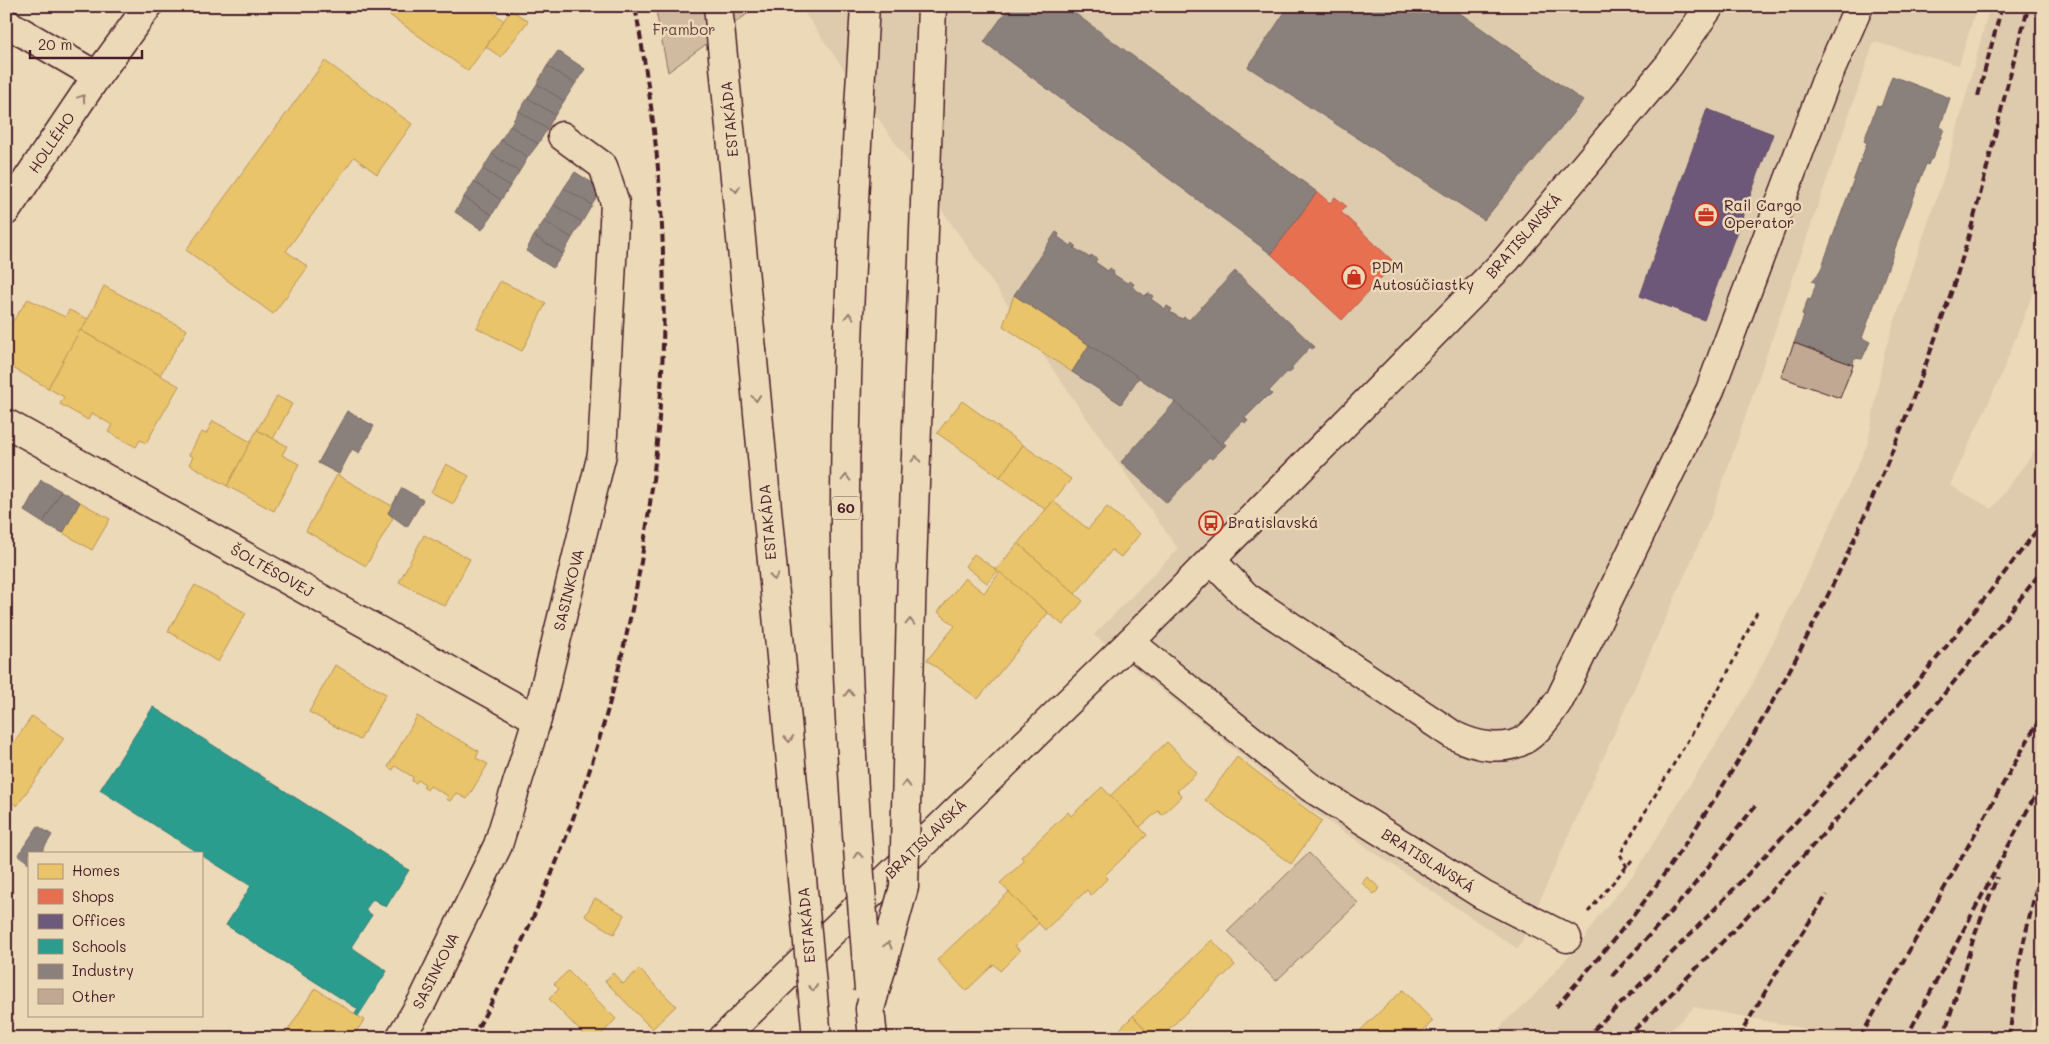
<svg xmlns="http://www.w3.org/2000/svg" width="2049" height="1044" font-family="Mali,sans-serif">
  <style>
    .built { fill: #decaac }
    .green { fill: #d0bba0; stroke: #8d6d66 }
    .homes { fill: #e9c46a; stroke: #b99257 }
    .shops { fill: #e76f51; stroke: #b85746 }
    .offices { fill: #6d597a; stroke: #624862 }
    .schools { fill: #2a9d8f; stroke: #347771 }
    .industry { fill: #8a817c; stroke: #776464 }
    .building { fill: #c0a892; stroke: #4a1f2b }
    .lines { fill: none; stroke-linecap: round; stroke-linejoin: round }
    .minor-casing { stroke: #4a1f2b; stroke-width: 31 }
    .major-casing { stroke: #4a1f2b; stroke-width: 31 }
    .path { stroke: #4a1f2b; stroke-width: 3; stroke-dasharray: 5 4; stroke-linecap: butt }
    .minor { stroke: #ebd9b7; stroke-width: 28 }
    .major { stroke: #ebd9b7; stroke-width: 28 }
    .rail { stroke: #4a1f2b; stroke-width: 4; stroke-dasharray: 8 4; stroke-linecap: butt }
    .major-bridge-casing { stroke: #4a1f2b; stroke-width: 31; stroke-linecap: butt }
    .major-bridge { stroke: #ebd9b7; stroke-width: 28 }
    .oneway { stroke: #9a7c71 }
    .labels { text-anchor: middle; stroke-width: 5; stroke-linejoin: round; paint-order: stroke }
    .shield { fill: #ebd9b7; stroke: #7a5755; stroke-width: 1 }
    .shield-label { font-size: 14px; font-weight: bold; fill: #4a1f2b }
    .park-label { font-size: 15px; fill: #653e42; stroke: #ebd9b7 }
    .street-label { font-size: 15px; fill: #4a1f2b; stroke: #ebd9b7 }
    .poi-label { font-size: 15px; fill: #4a1f2b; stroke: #ebd9b7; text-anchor: start }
  </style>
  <rect width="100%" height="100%" fill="#ebd9b7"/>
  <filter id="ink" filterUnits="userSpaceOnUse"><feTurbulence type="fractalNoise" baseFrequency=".02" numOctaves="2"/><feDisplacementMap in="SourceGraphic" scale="10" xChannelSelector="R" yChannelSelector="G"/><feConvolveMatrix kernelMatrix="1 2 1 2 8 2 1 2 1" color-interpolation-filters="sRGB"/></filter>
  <g filter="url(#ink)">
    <g class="built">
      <polygon points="800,6 1977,6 1959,65 1874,42 1711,516 1518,949 1298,801 1094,635 1178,549"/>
      <polygon points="1990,6 2043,6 2043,267 2000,378 1950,485 1992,509 2043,440 2043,957 2033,1006 2029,1038 1837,1038 1838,1035 1694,1007 1663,1038 1490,1038 1507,1020 1532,998 1585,938 1597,918 1634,874 1748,693 1820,548 1868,443 1884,353 1946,170"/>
    </g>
    <g class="green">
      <polygon points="655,6 758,6 668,72"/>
      <polygon points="1309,853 1358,903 1276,981 1228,931"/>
    </g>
    <g class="homes">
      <polygon points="377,6 485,6 504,21 468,71"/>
      <polygon points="511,10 528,21 501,57 486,47"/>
      <polygon points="325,61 412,124 377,174 354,157 286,251 308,267 273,314 186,250"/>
      <polygon points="500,281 546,303 522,351 477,328"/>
      <polygon points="104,286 187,330 160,375 80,330 88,319"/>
      <polygon points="1014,295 1089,345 1072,372 1003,326"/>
      <polygon points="28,299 65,317 69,310 88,319 48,388 6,364 6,331"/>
      <polygon points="80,330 179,386 146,443 140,440 136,447 108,432 112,425 92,413 88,420 60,404 64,397 48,388"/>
      <polygon points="277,396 292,404 273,439 257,430"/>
      <polygon points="962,401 1023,445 1000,477 937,433"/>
      <polygon points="213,421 251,442 227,486 189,464 193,457 189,455 201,432 206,434"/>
      <polygon points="257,430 287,446 282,455 299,464 274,511 227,486"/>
      <polygon points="1023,445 1071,479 1046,510 1000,477"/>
      <polygon points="446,464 469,476 453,504 431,492"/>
      <polygon points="337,475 392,506 388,513 393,518 366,566 306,531"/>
      <polygon points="1053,501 1088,529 1107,507 1140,534 1121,557 1112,550 1075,594 1018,543"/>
      <polygon points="80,502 110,519 92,550 63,533"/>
      <polygon points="424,535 470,559 445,606 399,582"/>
      <polygon points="1018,543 1083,601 1063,625 996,570"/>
      <polygon points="974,554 998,571 987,583 965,566"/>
      <polygon points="1000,572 1048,613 978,699 927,660 955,626 938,612 965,578 984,593"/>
      <polygon points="195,585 246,613 218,662 168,631"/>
      <polygon points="335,665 386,694 360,740 309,712"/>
      <polygon points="32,716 64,738 17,806 6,799 6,754"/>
      <polygon points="417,716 479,751 476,758 488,764 467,799 456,793 450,801 446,799 448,796 430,786 427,790 423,787 425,784 418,780 416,783 412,781 413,777 395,766 393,770 388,767"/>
      <polygon points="1167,742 1197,773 1177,791 1182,796 1162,815 1158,811 1140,827 1110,796"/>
      <polygon points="1237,757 1322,821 1291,864 1205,800"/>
      <polygon points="1102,787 1147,835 1105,875 1108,878 1091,895 1087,890 1045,930 1000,883 1024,861 1021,857 1068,812 1071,816"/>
      <polygon points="1367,877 1380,888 1374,894 1362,883"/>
      <polygon points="1009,892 1039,923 1015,946 1020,951 1000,971 994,964 966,991 937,960"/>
      <polygon points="595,898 625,915 614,934 585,916"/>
      <polygon points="1212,940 1235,965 1160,1038 1153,1038 1133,1016"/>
      <polygon points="639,969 676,1006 652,1029 605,981 613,973 623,984"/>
      <polygon points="568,971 616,1019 598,1038 587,1038 549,999 559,989 554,984"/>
      <polygon points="315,988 364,1020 352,1038 283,1038"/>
      <polygon points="1403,990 1433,1021 1415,1038 1352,1038"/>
      <polygon points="1133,1016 1153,1038 1111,1038"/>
    </g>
    <polygon class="shops" points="1317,192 1330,203 1335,197 1346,206 1341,212 1395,263 1342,320 1271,254"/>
    <polygon class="offices" points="1707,109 1773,134 1704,320 1640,296"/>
    <polygon class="schools" points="153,707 409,870 386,907 373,899 365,910 372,915 351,947 387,971 358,1016 355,1014 358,1009 226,925 251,886 201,855 201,853 198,853 100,790"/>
    <g class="industry">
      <polygon points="1010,6 1065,6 1317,192 1271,254 984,42"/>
      <polygon points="1289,6 1450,6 1583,101 1484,220 1248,67"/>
      <polygon points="558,51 585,69 575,84 547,66"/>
      <polygon points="547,66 575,84 564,101 537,84"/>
      <polygon points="1892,76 1950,98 1940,127 1944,129 1932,159 1930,160 1928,165 1926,164 1862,338 1870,342 1862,359 1854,358 1853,365 1794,343 1804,316 1802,314 1808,299 1811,300 1816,283 1812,281 1820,272 1867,143 1864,141 1877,105 1881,107"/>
      <polygon points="537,84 564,101 555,115 528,98"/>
      <polygon points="528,98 555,115 547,129 519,111"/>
      <polygon points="519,111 547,129 538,144 510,126"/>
      <polygon points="510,126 538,144 528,157 501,140"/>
      <polygon points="501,140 528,157 519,172 492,154"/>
      <polygon points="492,154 519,172 510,186 483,169"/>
      <polygon points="483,169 510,186 501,200 474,182"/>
      <polygon points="575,172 602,189 592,205 564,188"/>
      <polygon points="474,182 501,200 492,215 464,197"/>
      <polygon points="564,188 592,205 582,222 554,205"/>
      <polygon points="464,197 492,215 482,230 455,212"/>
      <polygon points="554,205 582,222 572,238 544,221"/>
      <polygon points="544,221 572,238 563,254 534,236"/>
      <polygon points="1056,232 1059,234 1058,237 1071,246 1073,243 1076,246 1074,248 1090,258 1091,255 1097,259 1095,262 1108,271 1110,268 1114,271 1113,274 1127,283 1130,281 1134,284 1132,287 1145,296 1148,293 1153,296 1151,299 1165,309 1167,306 1172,309 1170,312 1182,319 1184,317 1189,320 1235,271 1315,347 1312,349 1310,347 1291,368 1293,370 1289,373 1287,372 1269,391 1272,394 1269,397 1267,396 1245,418 1248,421 1245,423 1243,421 1223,442 1226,445 1224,447 1175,402 1014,295"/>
      <polygon points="534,236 563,254 553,268 526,251"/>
      <polygon points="1089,345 1139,377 1121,404 1072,372"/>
      <polygon points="1175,402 1224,447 1212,459 1209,457 1167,503 1121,462"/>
      <polygon points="347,411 374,426 359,453 352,449 339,474 318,463"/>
      <polygon points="41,480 61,491 43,523 24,511"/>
      <polygon points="402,488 423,500 407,527 388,513"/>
      <polygon points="61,491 80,502 63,533 43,523"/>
      <polygon points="38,826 52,835 41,853 29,853 29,863 18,855"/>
    </g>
    <polygon class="building" points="1794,343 1853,365 1840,398 1781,377"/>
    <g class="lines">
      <g class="minor-casing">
        <g id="minor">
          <polyline points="6,23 97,76"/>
          <polyline points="6,211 97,76 148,6"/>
          <polyline points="6,423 537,719"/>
          <path d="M 1212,561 L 1247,597 L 1453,735 C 1475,746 1505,753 1527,738 C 1541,728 1551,712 1560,699 L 1710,390 L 1825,83 L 1859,6"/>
          <polyline points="1130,642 1310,787 1483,895 1567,938"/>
          <polyline points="400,1038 423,1000 498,845 537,719 602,454 615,203 603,166 562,136"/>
          <polyline points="723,1038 1130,642 1506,260 1669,65 1710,6"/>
        </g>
      </g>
      <g class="major-casing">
        <g id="major">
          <polyline points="718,6 752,350"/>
          <polyline points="870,1009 873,1038"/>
        </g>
      </g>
      <g class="path">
        <polyline points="1627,867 1620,854 1725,678 1758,610"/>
        <polyline points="1588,912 1632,860"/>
        <polyline points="2041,1038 2043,1020"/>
      </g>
      <use href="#minor" class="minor"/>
      <use href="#major" class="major"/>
      <g class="rail">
        <polyline points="1978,96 2002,6"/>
        <polyline points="1612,976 1687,894 1755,806"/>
        <path d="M 1556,1007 C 1592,965 1630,923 1662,877 C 1791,696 1886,488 1956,278 C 1985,189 2002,96 2029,6"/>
        <path d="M 472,1038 C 614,788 678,494 661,208 C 657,140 647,73 635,6"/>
        <path d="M 1585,1038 C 1752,879 1905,707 2043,522"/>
        <path d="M 1626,1038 C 1777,892 1916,736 2043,569"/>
        <polyline points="1738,1038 1781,965 1827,895"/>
        <polyline points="1860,1038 2043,713"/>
        <polyline points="1906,1038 2043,781"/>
        <polyline points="1943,1038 1974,937 1997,877"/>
        <polyline points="2009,1038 2020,958 2043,859"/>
      </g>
      <g class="major-bridge-casing">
        <g id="major-bridge">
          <path d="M 865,6 C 854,187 844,368 845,550 C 846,697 857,844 869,990"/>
          <polyline points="752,350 817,1038"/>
          <polyline points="870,1009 904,887 912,568 932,6"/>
        </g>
      </g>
      <use href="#major-bridge" class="major-bridge"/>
    </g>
    <defs><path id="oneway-chevron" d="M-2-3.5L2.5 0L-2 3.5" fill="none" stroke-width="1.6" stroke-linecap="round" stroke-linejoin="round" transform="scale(1.25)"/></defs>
    <g class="oneway">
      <use href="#oneway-chevron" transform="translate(82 98) rotate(-56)"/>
      <use href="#oneway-chevron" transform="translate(736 189) rotate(85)"/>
      <use href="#oneway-chevron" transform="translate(849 316) rotate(-89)"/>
      <use href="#oneway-chevron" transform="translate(756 398) rotate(85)"/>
      <use href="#oneway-chevron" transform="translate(916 459) rotate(-88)"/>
      <use href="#oneway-chevron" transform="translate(846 478) rotate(-89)"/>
      <use href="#oneway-chevron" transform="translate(774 577) rotate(85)"/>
      <use href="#oneway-chevron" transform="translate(910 622) rotate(-89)"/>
      <use href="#oneway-chevron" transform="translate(849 693) rotate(-92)"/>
      <use href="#oneway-chevron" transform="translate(789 739) rotate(85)"/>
      <use href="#oneway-chevron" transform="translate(906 784) rotate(-89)"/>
      <use href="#oneway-chevron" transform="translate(858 855) rotate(-94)"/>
      <use href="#oneway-chevron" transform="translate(888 945) rotate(-75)"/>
      <use href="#oneway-chevron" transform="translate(813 988) rotate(85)"/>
    </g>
  </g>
  <defs>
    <g id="office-ring" transform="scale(1.25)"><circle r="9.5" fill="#ebd9b7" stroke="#c8321e" stroke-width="1.5"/><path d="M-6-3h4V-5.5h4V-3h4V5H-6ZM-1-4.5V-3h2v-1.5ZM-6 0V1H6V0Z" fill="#c8321e"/></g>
    <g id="shop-ring" transform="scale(1.25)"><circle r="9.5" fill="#ebd9b7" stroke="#c8321e" stroke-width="1.5"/><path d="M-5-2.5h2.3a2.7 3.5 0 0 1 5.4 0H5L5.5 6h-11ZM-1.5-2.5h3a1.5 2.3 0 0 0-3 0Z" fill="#c8321e"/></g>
    <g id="bus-ring" transform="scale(1.25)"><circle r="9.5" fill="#ebd9b7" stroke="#c8321e" stroke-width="1.5"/><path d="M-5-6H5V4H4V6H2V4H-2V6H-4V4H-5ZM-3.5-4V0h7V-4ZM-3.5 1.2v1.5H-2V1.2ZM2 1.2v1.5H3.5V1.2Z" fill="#c8321e"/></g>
  </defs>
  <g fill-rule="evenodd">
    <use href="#office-ring" x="1706" y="215"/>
    <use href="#shop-ring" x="1354" y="277"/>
    <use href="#bus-ring" x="1211" y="523"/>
  </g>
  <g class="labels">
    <rect class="shield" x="832" y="496.5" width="28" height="23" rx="4"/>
    <g class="shield-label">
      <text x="846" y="513">60</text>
    </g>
    <g class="park-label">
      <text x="684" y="35">Frambor</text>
    </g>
    <g class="street-label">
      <text transform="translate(730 119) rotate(-95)" y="5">ESTAKÁDA</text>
      <text transform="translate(52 143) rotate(-56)" y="5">HOLLÉHO</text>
      <text transform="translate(1524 236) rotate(-49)" y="5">BRATISLAVSKÁ</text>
      <text transform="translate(768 522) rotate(-95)" y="5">ESTAKÁDA</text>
      <text transform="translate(272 571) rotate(29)" y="5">ŠOLTÉSOVEJ</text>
      <text transform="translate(569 590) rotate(-76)" y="5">SASINKOVA</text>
      <text transform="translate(926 839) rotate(-44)" y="5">BRATISLAVSKÁ</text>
      <text transform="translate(1428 861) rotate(32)" y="5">BRATISLAVSKÁ</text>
      <text transform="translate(807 925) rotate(-95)" y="5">ESTAKÁDA</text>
      <text transform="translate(436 971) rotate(-63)" y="5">SASINKOVA</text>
    </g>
    <g class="poi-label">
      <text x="1724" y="211">Rail Cargo<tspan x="1724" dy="17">Operator</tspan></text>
      <text x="1372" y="273">PDM<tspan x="1372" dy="17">Autosúčiastky</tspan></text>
      <text x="1228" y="528">Bratislavská</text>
    </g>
  </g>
  <rect width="2049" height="1044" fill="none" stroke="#ebd9b7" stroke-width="25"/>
  <rect x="12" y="12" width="2024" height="1019" fill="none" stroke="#4a1f2b" stroke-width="2" filter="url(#ink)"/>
  <rect x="28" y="852" width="175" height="165" fill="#ebd9b7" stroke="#ab8f7f"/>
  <rect x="38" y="864" width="25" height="15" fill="#e9c46a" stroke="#ab8f7f"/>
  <text x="72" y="876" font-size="15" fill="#4a1f2b">Homes</text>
  <rect x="38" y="889" width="25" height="15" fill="#e76f51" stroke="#ab8f7f"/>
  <text x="72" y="902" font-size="15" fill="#4a1f2b">Shops</text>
  <rect x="38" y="914" width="25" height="15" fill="#6d597a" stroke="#ab8f7f"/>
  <text x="72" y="926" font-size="15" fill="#4a1f2b">Offices</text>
  <rect x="38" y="939" width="25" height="15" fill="#2a9d8f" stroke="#ab8f7f"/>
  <text x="72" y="952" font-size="15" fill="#4a1f2b">Schools</text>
  <rect x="38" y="964" width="25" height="15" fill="#8a817c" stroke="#ab8f7f"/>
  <text x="72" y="976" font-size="15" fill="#4a1f2b">Industry</text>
  <rect x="38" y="989" width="25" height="15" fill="#c0a892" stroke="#ab8f7f"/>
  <text x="72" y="1002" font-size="15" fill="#4a1f2b">Other</text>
  <path d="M30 50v8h112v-8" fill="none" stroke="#4a1f2b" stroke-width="2.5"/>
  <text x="38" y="50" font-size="15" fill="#4a1f2b" stroke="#ebd9b7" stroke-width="4" paint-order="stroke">20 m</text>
</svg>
